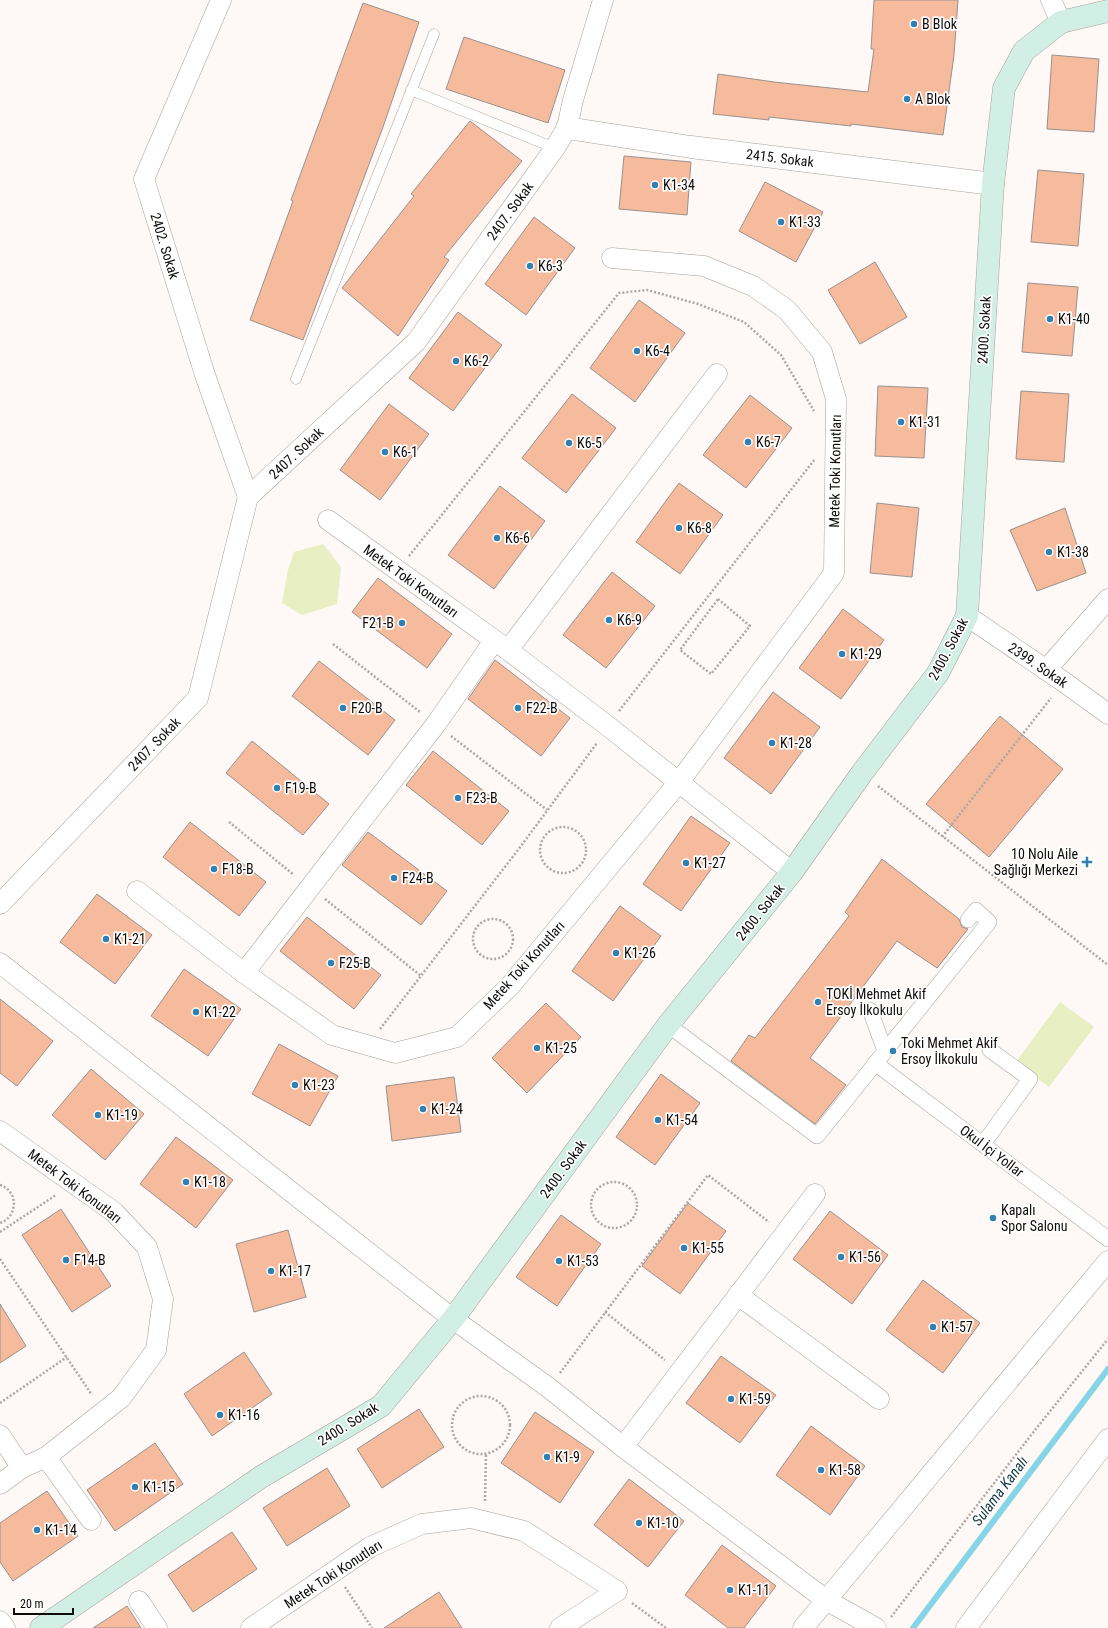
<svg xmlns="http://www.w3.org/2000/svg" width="1108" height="1628" font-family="'Roboto Condensed',sans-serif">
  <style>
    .green { fill: #e7efc3 }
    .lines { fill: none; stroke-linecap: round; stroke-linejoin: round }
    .stream { stroke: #86d5e6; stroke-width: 6 }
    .building { fill: #f6ba9c; stroke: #99928f }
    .service-casing { stroke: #a7a19e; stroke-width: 11 }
    .pedestrian-casing { stroke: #a7a19e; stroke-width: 16 }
    .minor-casing { stroke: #a7a19e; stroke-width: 21 }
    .tertiary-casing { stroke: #a7a19e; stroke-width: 23 }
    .secondary-casing { stroke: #a7a19e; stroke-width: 23 }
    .path { stroke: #ada8a6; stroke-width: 2.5; stroke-dasharray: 2 2; stroke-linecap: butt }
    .service { stroke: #fff; stroke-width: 10 }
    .pedestrian { stroke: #fff; stroke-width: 15 }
    .minor { stroke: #fff; stroke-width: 20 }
    .tertiary { stroke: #fff; stroke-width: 22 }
    .secondary { stroke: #d1efe5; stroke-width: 22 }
    .poi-dot { fill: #3280b2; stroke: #fff; stroke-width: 1.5 }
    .labels { text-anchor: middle; stroke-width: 3.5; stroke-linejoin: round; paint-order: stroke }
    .poi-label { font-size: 14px; fill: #0e0b0a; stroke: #fff; text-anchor: start }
    .street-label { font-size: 14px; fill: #0e0b0a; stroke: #fff }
    .water-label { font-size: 15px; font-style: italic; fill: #1b4048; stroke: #fff }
  </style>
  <rect width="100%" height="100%" fill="#fef8f6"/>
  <g class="green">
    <polygon points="323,544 341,567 337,604 302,615 282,603 288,570 294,552"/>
    <polygon points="1060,1002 1094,1027 1049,1087 1016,1062"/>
  </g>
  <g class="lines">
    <polyline class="stream" points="913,1628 1108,1369"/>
  </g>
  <g class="building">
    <polygon points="874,0 958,0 954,55 943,135 851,124 851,126 769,117 769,120 713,114 718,74 774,82 868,92 874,49 871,49"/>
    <polygon points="363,3 419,22 383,127 303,340 250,320 293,201 291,200"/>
    <polygon points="464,37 565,70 548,123 446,89"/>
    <polygon points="1052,55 1099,59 1094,132 1047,129"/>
    <polygon points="470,121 522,161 444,257 449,260 398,336 342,288 414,196 411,194"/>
    <polygon points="624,156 691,162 687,215 619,209"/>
    <polygon points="1038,170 1084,174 1078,246 1031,242"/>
    <polygon points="765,182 823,212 796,262 739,231"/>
    <polygon points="534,217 575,248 526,315 485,284"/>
    <polygon points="875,262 907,317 860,344 828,290"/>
    <polygon points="1028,283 1078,287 1072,356 1022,352"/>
    <polygon points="639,300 685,333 635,402 590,368"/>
    <polygon points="458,312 502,345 453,411 409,378"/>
    <polygon points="878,386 928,388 924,458 875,456"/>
    <polygon points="1021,391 1069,394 1064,462 1016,459"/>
    <polygon points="572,394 616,428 566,493 522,458"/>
    <polygon points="750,395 792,428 746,488 703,455"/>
    <polygon points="389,404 429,434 380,500 340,470"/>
    <polygon points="679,483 723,515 680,574 636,542"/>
    <polygon points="500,486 545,521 494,589 448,555"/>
    <polygon points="877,503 919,508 912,577 870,573"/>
    <polygon points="1065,508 1086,573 1037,591 1010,530"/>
    <polygon points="612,572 655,606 606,668 563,635"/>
    <polygon points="378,578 452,634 427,668 352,612"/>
    <polygon points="843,609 884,640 841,699 799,668"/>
    <polygon points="495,660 570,718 541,756 468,699"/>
    <polygon points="319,661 395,720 368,755 292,696"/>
    <polygon points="773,692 820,727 771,794 724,758"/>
    <polygon points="1000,716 1063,769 989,857 926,804"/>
    <polygon points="252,741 329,804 303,835 226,773"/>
    <polygon points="433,751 509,811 482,845 406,785"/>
    <polygon points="691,816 730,843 681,911 643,884"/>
    <polygon points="190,822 266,882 239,916 163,857"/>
    <polygon points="368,832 447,891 421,925 342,865"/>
    <polygon points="882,859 959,919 962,927 968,929 937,968 897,941 810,1058 846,1085 815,1124 731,1061 749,1035 755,1038 849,916 845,912"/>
    <polygon points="97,894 152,935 115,984 60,942"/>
    <polygon points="620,906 661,936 613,1001 572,971"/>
    <polygon points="307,917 381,975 354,1009 280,951"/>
    <polygon points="184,969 241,1009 208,1056 151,1016"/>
    <polygon points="0,999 53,1041 17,1086 0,1073"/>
    <polygon points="546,1003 581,1037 527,1093 492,1058"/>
    <polygon points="279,1044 338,1076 310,1126 252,1094"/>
    <polygon points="91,1069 144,1114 105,1160 52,1115"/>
    <polygon points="661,1074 700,1103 655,1165 616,1137"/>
    <polygon points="454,1077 461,1132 392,1141 386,1086"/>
    <polygon points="176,1137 233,1180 196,1228 140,1184"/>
    <polygon points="688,1203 726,1231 680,1294 642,1266"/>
    <polygon points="61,1209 111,1286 72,1312 22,1235"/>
    <polygon points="830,1211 888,1255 852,1304 793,1259"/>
    <polygon points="561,1215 601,1244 557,1306 516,1277"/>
    <polygon points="288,1230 306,1297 254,1312 236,1244"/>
    <polygon points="923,1280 980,1323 943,1373 886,1330"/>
    <polygon points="0,1304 26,1346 0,1363"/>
    <polygon points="244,1352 272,1394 212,1436 184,1394"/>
    <polygon points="721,1356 776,1395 740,1443 686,1403"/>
    <polygon points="419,1409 444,1447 382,1488 357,1449"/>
    <polygon points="535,1412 594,1452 560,1503 501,1463"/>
    <polygon points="811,1426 865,1466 830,1515 776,1475"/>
    <polygon points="155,1443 183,1484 115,1531 87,1490"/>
    <polygon points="327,1468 350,1506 287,1546 263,1508"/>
    <polygon points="629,1479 684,1521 648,1567 594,1525"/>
    <polygon points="47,1491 78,1536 13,1581 0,1562 0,1523"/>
    <polygon points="232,1532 257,1569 193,1612 168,1575"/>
    <polygon points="722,1545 776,1586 744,1628 728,1628 685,1595"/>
    <polygon points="439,1592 462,1628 384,1628"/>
    <polygon points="127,1606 141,1628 93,1628"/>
  </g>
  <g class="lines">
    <g class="service-casing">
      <g id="service">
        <polyline points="411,90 555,148"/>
        <polyline points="296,379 434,34"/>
      </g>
    </g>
    <g class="pedestrian-casing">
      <g id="pedestrian">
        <polyline points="870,1010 885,1051"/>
        <polyline points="668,1025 817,1136 989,922 976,910 968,920"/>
        <polyline points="875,1063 1108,1239"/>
        <polyline points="983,1144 1030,1079 990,1050"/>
      </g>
    </g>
    <g class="minor-casing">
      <g id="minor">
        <polyline points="221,0 144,179 205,375 248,497"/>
        <polyline points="1051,0 1061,22"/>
        <polyline points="328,520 508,650 609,727 792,872"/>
        <polyline points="967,616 1064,682 1108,714"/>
        <polyline points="508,650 717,374"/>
        <polyline points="1046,670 1108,599"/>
        <polyline points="137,891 244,973 332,1035 395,1053 457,1037 510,986 679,782 834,573 836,399 822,352 787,310 753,286 704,266 612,258"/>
        <polyline points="0,904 198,698 248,497 416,342 555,148 567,128 573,100 603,0"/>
        <polyline points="0,963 453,1319 549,1388 623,1447 826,1600 876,1628"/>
        <polyline points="244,973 436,724 494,641"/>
        <polyline points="0,1131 114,1212 147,1247 163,1299 156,1350 121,1398 46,1457 22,1468 0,1484"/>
        <polyline points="738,1295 879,1399"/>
        <polyline points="0,1435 22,1468"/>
        <polyline points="623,1447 815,1194"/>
        <polyline points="46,1457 91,1520"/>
        <polyline points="139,1601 157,1628"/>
        <polyline points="0,1621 5,1628"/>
        <polyline points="251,1628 370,1547 422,1524 471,1518 524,1531 617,1591 560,1628"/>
        <polyline points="803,1628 1108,1261"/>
        <polyline points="966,1628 1108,1439"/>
      </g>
    </g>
    <g class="tertiary-casing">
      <polyline id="tertiary" points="567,128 691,147 993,184"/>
    </g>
    <g class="secondary-casing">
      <polyline id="secondary" points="41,1628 261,1477 381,1406 453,1319 668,1025 792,872 862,773 938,673 967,616 993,184 1004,88 1024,51 1061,22 1108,11"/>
    </g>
    <g class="path">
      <polyline points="409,556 619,293 647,290 698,304 744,322 781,355 814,411"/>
      <polygon points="718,599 750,626 711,674 680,650"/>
      <polyline points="333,644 420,712"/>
      <polyline points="619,711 815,459"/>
      <polyline points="451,736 547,810"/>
      <polyline points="878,786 1108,965"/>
      <polyline points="229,822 294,875"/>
      <circle cx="563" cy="850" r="23"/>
      <polyline points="942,837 1051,698"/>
      <polyline points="325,899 421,976"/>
      <circle cx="493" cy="939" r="20"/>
      <polyline points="380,1029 521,846 597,743"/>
      <circle cx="614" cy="1205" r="23"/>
      <path d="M 0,1185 C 19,1191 18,1217 0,1223"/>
      <polyline points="0,1232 56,1195"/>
      <polyline points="0,1259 92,1395"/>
      <polyline points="605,1312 665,1360"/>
      <polyline points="560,1373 708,1175 769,1222"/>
      <circle cx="481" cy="1425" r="29"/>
      <polyline points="0,1403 67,1357"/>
      <polyline points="485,1501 486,1454"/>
      <polyline points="345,1587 372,1628"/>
      <polyline points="632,1603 666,1628"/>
      <polyline points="891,1617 1035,1430 1108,1339"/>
    </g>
    <use href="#service" class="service"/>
    <use href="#pedestrian" class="pedestrian"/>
    <use href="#minor" class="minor"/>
    <use href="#tertiary" class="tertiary"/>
    <use href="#secondary" class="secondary"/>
  </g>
  <g class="poi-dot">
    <circle cx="914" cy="24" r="4"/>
    <circle cx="907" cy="99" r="4"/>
    <circle cx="655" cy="185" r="4"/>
    <circle cx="781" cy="222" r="4"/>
    <circle cx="530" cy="266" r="4"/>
    <circle cx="1050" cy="319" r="4"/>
    <circle cx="637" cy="351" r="4"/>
    <circle cx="456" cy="361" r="4"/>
    <circle cx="901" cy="422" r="4"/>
    <circle cx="748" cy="442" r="4"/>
    <circle cx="569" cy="443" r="4"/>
    <circle cx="385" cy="452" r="4"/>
    <circle cx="679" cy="528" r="4"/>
    <circle cx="497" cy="538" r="4"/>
    <circle cx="1049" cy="552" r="4"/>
    <circle cx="609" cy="620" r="4"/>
    <circle cx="402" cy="623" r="4"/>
    <circle cx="842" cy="654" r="4"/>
    <circle cx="343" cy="708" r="4"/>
    <circle cx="518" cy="708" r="4"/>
    <circle cx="772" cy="743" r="4"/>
    <circle cx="277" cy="788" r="4"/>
    <circle cx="458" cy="798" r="4"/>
    <path d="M1085 856h4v4h4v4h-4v4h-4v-4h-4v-4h4z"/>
    <circle cx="686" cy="863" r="4"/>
    <circle cx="214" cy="869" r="4"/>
    <circle cx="394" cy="878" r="4"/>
    <circle cx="106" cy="939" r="4"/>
    <circle cx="616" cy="953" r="4"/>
    <circle cx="331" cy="963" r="4"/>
    <circle cx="818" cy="1002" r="4"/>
    <circle cx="196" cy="1012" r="4"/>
    <circle cx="537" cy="1048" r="4"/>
    <circle cx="893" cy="1051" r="4"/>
    <circle cx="295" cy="1085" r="4"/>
    <circle cx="423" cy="1109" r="4"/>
    <circle cx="98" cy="1115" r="4"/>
    <circle cx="658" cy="1120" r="4"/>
    <circle cx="186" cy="1182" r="4"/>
    <circle cx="993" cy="1218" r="4"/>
    <circle cx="684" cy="1248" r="4"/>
    <circle cx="841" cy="1257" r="4"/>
    <circle cx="66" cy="1260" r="4"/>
    <circle cx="559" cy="1261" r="4"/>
    <circle cx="271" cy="1271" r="4"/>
    <circle cx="933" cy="1327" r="4"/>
    <circle cx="731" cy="1399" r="4"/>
    <circle cx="220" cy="1415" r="4"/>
    <circle cx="547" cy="1457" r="4"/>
    <circle cx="821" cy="1470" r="4"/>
    <circle cx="135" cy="1487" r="4"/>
    <circle cx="639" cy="1523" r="4"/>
    <circle cx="37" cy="1530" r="4"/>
    <circle cx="730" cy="1590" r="4"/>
  </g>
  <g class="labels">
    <g class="poi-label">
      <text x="922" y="29">B Blok</text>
      <text x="915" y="104">A Blok</text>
      <text x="663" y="190">K1-34</text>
      <text x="789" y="227">K1-33</text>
      <text x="538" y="271">K6-3</text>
      <text x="1058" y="324">K1-40</text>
      <text x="645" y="356">K6-4</text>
      <text x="464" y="366">K6-2</text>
      <text x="909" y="427">K1-31</text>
      <text x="756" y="447">K6-7</text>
      <text x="577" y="448">K6-5</text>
      <text x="393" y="457">K6-1</text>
      <text x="687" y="533">K6-8</text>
      <text x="505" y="543">K6-6</text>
      <text x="1057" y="557">K1-38</text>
      <text x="617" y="625">K6-9</text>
      <text x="394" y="628" text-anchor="end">F21-B</text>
      <text x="850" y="659">K1-29</text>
      <text x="351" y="713">F20-B</text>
      <text x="526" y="713">F22-B</text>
      <text x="780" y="748">K1-28</text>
      <text x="285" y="793">F19-B</text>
      <text x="466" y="803">F23-B</text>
      <text x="1078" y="859" text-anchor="end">10 Nolu Aile<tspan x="1078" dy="16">Sağlığı Merkezi</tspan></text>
      <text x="694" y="868">K1-27</text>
      <text x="222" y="874">F18-B</text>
      <text x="402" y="883">F24-B</text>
      <text x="114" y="944">K1-21</text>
      <text x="624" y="958">K1-26</text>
      <text x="339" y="968">F25-B</text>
      <text x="826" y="999">TOKİ Mehmet Akif<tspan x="826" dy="16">Ersoy İlkokulu</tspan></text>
      <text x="204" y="1017">K1-22</text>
      <text x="901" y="1048">Toki Mehmet Akif<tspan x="901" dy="16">Ersoy İlkokulu</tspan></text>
      <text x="545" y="1053">K1-25</text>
      <text x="303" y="1090">K1-23</text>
      <text x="431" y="1114">K1-24</text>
      <text x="106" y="1120">K1-19</text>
      <text x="666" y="1125">K1-54</text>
      <text x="194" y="1187">K1-18</text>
      <text x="1001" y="1215">Kapalı<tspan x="1001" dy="16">Spor Salonu</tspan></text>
      <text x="692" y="1253">K1-55</text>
      <text x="849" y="1262">K1-56</text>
      <text x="74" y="1265">F14-B</text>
      <text x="567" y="1266">K1-53</text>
      <text x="279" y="1276">K1-17</text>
      <text x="941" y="1332">K1-57</text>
      <text x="739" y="1404">K1-59</text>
      <text x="228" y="1420">K1-16</text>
      <text x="555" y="1462">K1-9</text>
      <text x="829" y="1475">K1-58</text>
      <text x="143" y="1492">K1-15</text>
      <text x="647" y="1528">K1-10</text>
      <text x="45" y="1535">K1-14</text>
      <text x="738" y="1595">K1-11</text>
    </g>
    <g class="street-label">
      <text transform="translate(780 158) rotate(7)" y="5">2415. Sokak</text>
      <text transform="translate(510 211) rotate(-54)" y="5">2407. Sokak</text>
      <text transform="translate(165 246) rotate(73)" y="5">2402. Sokak</text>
      <text transform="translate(984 330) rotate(-87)" y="5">2400. Sokak</text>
      <text transform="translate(296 453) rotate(-43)" y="5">2407. Sokak</text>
      <text transform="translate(835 471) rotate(-89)" y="5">Metek Toki Konutları</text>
      <text transform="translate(411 581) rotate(36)" y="5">Metek Toki Konutları</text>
      <text transform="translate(948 649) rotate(-62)" y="5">2400. Sokak</text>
      <text transform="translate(1038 665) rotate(34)" y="5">2399. Sokak</text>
      <text transform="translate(154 744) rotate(-46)" y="5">2407. Sokak</text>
      <text transform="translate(760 912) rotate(-51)" y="5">2400. Sokak</text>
      <text transform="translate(524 965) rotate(-48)" y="5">Metek Toki Konutları</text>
      <text transform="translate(992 1151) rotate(37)" y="5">Okul İçi Yollar</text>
      <text transform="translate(563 1169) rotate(-54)" y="5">2400. Sokak</text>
      <text transform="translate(75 1186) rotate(37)" y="5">Metek Toki Konutları</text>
      <text transform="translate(348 1424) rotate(-32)" y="5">2400. Sokak</text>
      <text transform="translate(333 1574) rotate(-33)" y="5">Metek Toki Konutları</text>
    </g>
    <g class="water-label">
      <text transform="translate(1000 1491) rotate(-53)" y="5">Sulama Kanalı</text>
    </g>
  </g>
  <path d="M14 1608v6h59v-6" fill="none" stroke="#0e0b0a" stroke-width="2"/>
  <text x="20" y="1608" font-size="12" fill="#0e0b0a" stroke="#ffffff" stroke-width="3" paint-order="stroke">20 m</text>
</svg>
